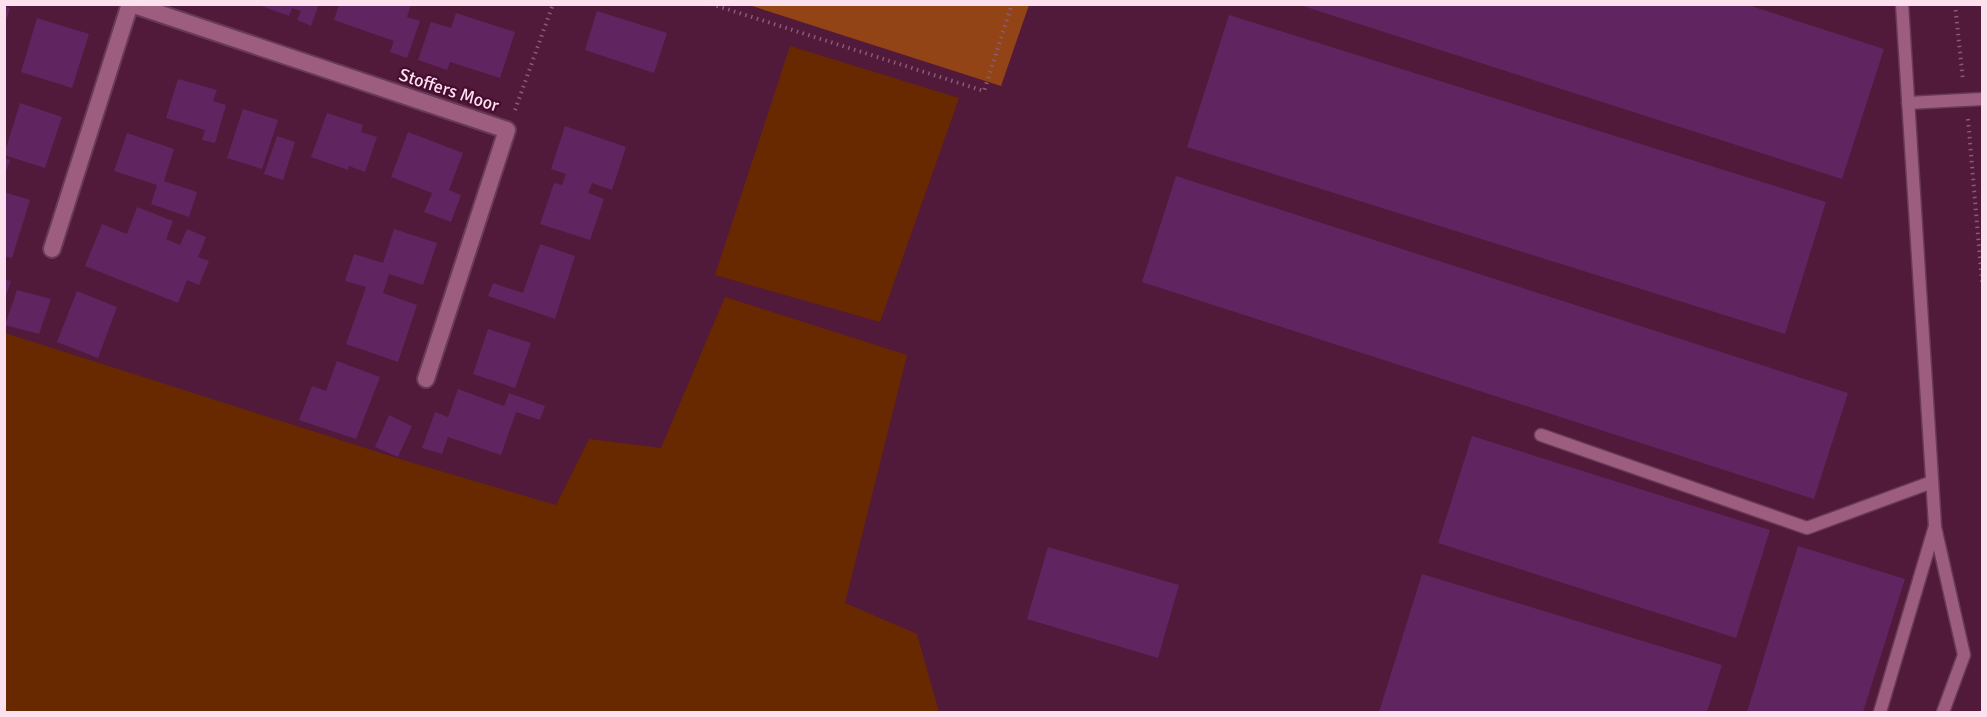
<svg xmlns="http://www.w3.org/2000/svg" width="1987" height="717" font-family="Signika,sans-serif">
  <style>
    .green { fill: #692900 }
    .forest { fill: #924417 }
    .building { fill: #602561 }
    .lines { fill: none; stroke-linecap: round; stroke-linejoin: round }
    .service-casing { stroke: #683a56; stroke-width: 15 }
    .minor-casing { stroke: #683a56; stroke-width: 20 }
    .path { stroke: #8a5b75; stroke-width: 4; stroke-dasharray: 1.5 4.5; stroke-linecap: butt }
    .service { stroke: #9c5d7f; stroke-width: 12 }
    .minor { stroke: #9c5d7f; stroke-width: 16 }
    .labels { text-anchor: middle; stroke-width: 4.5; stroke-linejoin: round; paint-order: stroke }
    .street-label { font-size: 18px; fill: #fde0ee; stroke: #450e30 }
  </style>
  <rect width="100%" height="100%" fill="#51193a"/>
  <g class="green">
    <polygon points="790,46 959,98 880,322 715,275"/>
    <polygon points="725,297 907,355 845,603 917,634 939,712 5,712 5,333 403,460 556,505 589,439 661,448"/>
  </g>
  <polygon class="forest" points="749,5 1029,5 1001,86"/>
  <g class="building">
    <polygon points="256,4 319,4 311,26 297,20 301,11 292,8 289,16"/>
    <polygon points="339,4 411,4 407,17 420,21 407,58 390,52 394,41 334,20"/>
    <polygon points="1745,4 1884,49 1842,179 1300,5"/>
    <polygon points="4,6 10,8 5,24 4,24"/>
    <polygon points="597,11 667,33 654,73 585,50"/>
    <polygon points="456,13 515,32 500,78 450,62 447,70 418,60 431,22 451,28"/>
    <polygon points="1229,15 1826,202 1785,334 1187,147"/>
    <polygon points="37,18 89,34 72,88 21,72"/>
    <polygon points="178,79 217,90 213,101 226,105 215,143 202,140 205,130 166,118"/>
    <polygon points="20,103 62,117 45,168 4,155"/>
    <polygon points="243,109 278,120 262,169 227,158"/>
    <polygon points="327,113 363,125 361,132 377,137 365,172 349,166 348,170 311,157"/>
    <polygon points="565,126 626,147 612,190 592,183 588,193 604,199 590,240 540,224 554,183 562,185 566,174 551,169"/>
    <polygon points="408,132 463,153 449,190 461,195 451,222 424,212 432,193 391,177"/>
    <polygon points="127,133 174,149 164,181 197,192 189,217 151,204 157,185 114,171"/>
    <polygon points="277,136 295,142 283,180 264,174"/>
    <polygon points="4,158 10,160 5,174 4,174"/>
    <polygon points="1176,176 1848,393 1814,499 1142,282"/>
    <polygon points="4,192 30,200 12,258 4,256"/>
    <polygon points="137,207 173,221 166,239 180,245 187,229 206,237 198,257 209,261 199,285 187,280 178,303 85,266 102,224 127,234"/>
    <polygon points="394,229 437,243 423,285 389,274 383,293 417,305 398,362 346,344 366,287 345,281 354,254 383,263"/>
    <polygon points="540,244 575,256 555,319 488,296 493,283 523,293"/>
    <polygon points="4,279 11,281 5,298 4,298"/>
    <polygon points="17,290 51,299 39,334 5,325"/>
    <polygon points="77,291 117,307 98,358 57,342"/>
    <polygon points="488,329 531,343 515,388 473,374"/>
    <polygon points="337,361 380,377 356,439 299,420 312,386 326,391"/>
    <polygon points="458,389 504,406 509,393 545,406 540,420 516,412 501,455 448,437 442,454 422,448 435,412 448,417"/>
    <polygon points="389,415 412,426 398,457 375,447"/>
    <polygon points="1472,436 1770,530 1736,638 1438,543"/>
    <polygon points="1798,546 1905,579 1863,712 1747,712"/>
    <polygon points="1048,547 1179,585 1158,658 1027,619"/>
    <polygon points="1422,574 1722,665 1707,712 1379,712"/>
  </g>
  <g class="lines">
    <g class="service-casing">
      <g id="service">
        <polyline points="1908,103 1982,99"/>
        <polyline points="1541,435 1807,528 1932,482"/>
        <polyline points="1935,527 1964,655 1943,712"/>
        <polyline points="1880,712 1935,526 1902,4"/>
      </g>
    </g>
    <g class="minor-casing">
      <g id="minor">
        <polyline points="131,4 507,130 426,379"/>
        <polyline points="52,249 130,4"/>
      </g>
    </g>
    <g class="path">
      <polyline points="711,4 984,91 1012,4"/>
      <polyline points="1955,4 1963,81"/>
      <polyline points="515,110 553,4"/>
      <polyline points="1968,119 1982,282"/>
    </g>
    <use href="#service" class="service"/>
    <use href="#minor" class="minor"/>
  </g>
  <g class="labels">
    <g class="street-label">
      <text transform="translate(449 90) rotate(18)" y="6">Stoffers Moor</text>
    </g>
  </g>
  <rect width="1987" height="717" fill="none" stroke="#fde0ee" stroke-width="12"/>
</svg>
